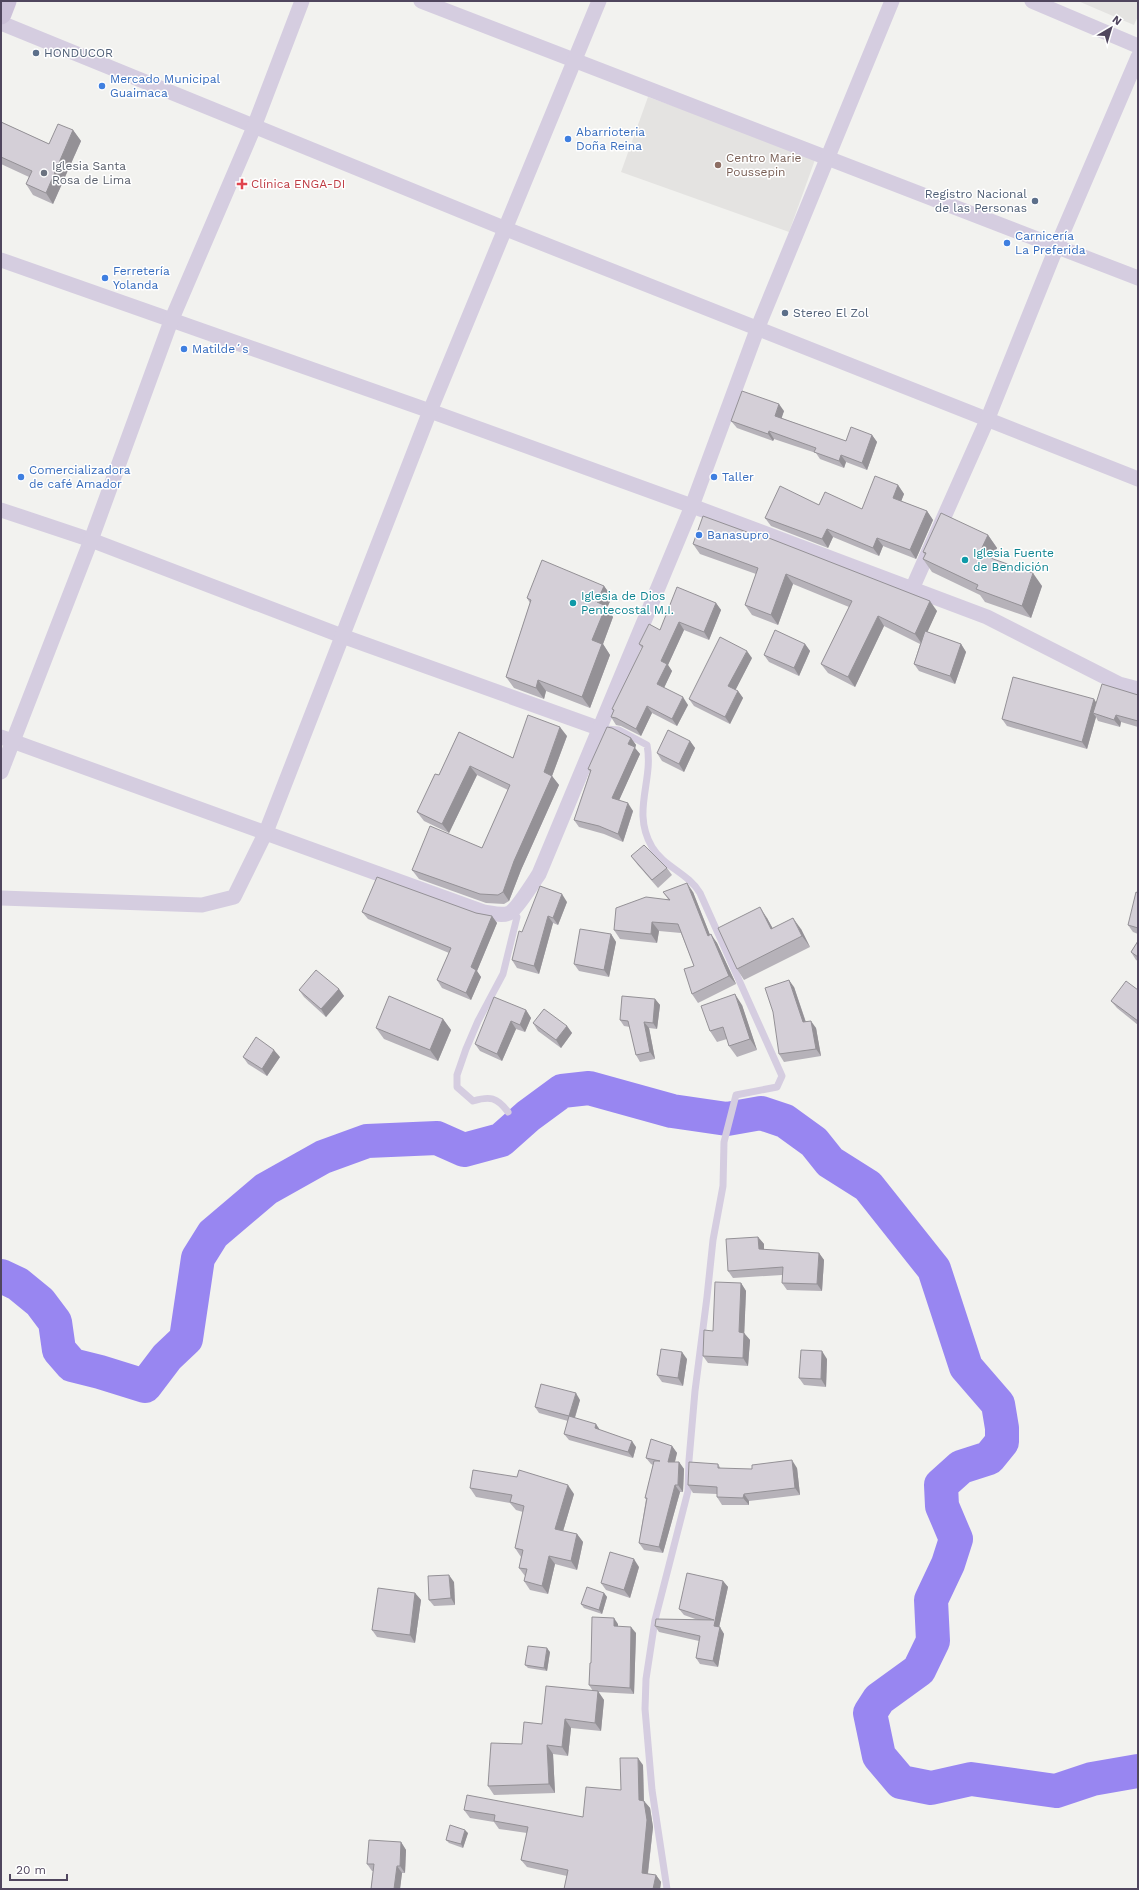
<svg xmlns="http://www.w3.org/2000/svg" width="1139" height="1890" font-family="'Work Sans',sans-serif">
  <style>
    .education { fill: #e4e3e1 }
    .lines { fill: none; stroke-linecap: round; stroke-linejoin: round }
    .river { stroke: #9886f1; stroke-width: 34 }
    .lane { stroke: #d5cde0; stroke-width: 7 }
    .street { stroke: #d5cde0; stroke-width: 15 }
    .secondary { stroke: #ccc1d9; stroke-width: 21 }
    .wall { fill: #b6b2b9 }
    .shaded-wall { fill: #949196 }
    .building { fill: #d4cfd7; stroke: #949196 }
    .service-dot { fill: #5c6f8a; stroke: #fff; stroke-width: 1.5 }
    .shop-dot { fill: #3f7fe0; stroke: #fff; stroke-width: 1.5 }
    .education-dot { fill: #8d6e63; stroke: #fff; stroke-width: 1.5 }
    .worship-dot { fill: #6b7280; stroke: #fff; stroke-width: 1.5 }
    .health-dot { fill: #e0444e; stroke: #fff; stroke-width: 1.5 }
    .culture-dot { fill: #0f9aa8; stroke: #fff; stroke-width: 1.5 }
    .labels { text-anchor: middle; stroke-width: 3; stroke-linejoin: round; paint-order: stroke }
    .service-label { font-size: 12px; fill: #4e5e75; stroke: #fff; text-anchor: start }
    .shop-label { font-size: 12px; fill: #366cbe; stroke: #fff; text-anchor: start }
    .education-label { font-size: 12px; fill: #785e54; stroke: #fff; text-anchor: start }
    .worship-label { font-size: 12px; fill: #5b616d; stroke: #fff; text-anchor: start }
    .health-label { font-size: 12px; fill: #be3a42; stroke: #fff; text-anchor: start }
    .culture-label { font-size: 12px; fill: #0d838f; stroke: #fff; text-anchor: start }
  </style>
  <rect width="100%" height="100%" fill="#f2f2ef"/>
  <g class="education">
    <polygon points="1078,1 1138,1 1138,16 1134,25"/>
    <polygon points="648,97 816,157 789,232 621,172"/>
  </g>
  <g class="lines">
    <polyline class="river" points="1,1276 18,1284 40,1302 55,1322 59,1350 72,1365 100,1372 145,1386 167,1357 186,1339 198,1258 213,1234 266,1189 323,1157 367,1141 437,1138 464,1150 501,1140 528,1116 562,1091 589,1088 672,1111 727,1119 761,1113 785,1121 814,1142 830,1162 868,1186 934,1269 966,1367 998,1404 1002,1428 1002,1442 989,1458 961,1467 941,1485 942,1506 956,1539 948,1564 931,1600 933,1641 919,1670 879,1699 870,1713 879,1756 901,1782 931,1788 971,1779 1056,1791 1092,1779 1138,1771"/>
    <g class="lane">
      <path d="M 606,729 L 619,730 L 647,745 C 654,781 631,811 652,847 C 664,867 688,873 700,893 L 782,1076 L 777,1087 L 736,1095 L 724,1142 L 723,1186 L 713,1240 L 707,1297 L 695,1391 L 689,1460 L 688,1491 L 655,1620 L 646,1679 L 645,1709 L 652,1790 L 667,1889"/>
      <path d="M 508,1112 C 497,1097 490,1096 473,1101 L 457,1087 L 457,1075 L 466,1049 L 478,1021 L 503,974 L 517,917 L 511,912"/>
    </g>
    <g class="street">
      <polyline points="421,1 1138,278"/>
      <polyline points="1032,1 1138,46"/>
      <polyline points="1,23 506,229 1138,479"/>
      <polyline points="1,260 430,411 692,506 987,617 1119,684 1138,689"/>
      <polyline points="1,510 91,540 342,636 598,728"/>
      <polyline points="912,589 988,418 1057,246 1138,57"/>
      <path d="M 1,737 L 484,912 C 492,913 504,917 511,912 C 519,906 533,883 539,874 L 692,506 L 758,327 L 892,1"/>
      <polyline points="1,772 91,540 171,321 252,132 302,1"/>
      <polyline points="1,898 202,905 234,897 266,832 430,411 599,1"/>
    </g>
    <polyline class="secondary" points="1,14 6,1"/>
  </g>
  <g class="wall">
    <polygon points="1,122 49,144 73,130 81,141 53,204 33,195 26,184 29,177 1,164"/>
    <polygon points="784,411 781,418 846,441 872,435 877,442 867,470 846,462 844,468 820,459 816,453 774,439 773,441 737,428 731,421"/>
    <polygon points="898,485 904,494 901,501 927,511 933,520 916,559 883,546 879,556 833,537 828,548 771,526 765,518 819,505 862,509"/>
    <polygon points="988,535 997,548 992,559 1042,586 1031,618 985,602 980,595 932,572 923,559 925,555 923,552"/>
    <polygon points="693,544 937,611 927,632 961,644 966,652 955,684 919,671 914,664 920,644 884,626 855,687 828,673 821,664 849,607 793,584 778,625 752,615 745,605 756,574 700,554"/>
    <polygon points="604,586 612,597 607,608 613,617 603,644 610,655 590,708 546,691 544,699 514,688 506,677 530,603 527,598"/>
    <polygon points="716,603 721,610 709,640 684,630 668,665 672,671 664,688 688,705 677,726 652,713 641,736 621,726 616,725 611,717 614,711 612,709 642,648 639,644 660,630"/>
    <polygon points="805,644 810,651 799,676 769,662 764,655"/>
    <polygon points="752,658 735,690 738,691 743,698 730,724 694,706 689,699"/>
    <polygon points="1138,695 1138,727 1121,722 1120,727 1098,721 1096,717 1087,749 1007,726 1002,719 1094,699 1096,703"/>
    <polygon points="459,732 513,758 567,736 552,776 559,785 521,870 509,901 504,904 486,903 419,879 412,870 482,848 508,790 477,775 449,833 424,821 417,812 439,775"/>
    <polygon points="631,738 636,745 635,748 640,754 619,800 633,811 623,842 604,834 579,827 574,820 590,772 588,769"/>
    <polygon points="690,741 695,748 684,772 662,761 657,753"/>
    <polygon points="631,856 667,868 672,875 658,888 637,864"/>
    <polygon points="663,892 693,892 710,935 717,943 736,984 698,1003 692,994 694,966 681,933 659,931 657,943 620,939 614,930 668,899"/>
    <polygon points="1138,893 1138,934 1133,932 1128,925"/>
    <polygon points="567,902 558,925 553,923 539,974 517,968 512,960 522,932"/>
    <polygon points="362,912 476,913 492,916 497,923 477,971 481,977 471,1000 442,988 437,980 449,953 368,919"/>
    <polygon points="767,918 773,929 801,929 810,947 744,980 737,969"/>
    <polygon points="611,934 616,942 609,977 579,971 574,964"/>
    <polygon points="1138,941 1138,961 1136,960 1131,952"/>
    <polygon points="794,987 806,1022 816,1028 821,1056 784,1062 779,1054"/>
    <polygon points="339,989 344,996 326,1017 304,997 299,990"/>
    <polygon points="1138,990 1138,1025 1117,1008 1111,1001"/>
    <polygon points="655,999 660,1005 657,1029 649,1028 655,1059 640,1062 636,1055 630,1027 624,1026 620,1020"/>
    <polygon points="742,1005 757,1050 737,1057 729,1046 727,1039 717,1042 710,1031"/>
    <polygon points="526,1010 531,1018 525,1032 516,1029 502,1061 480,1051 475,1044"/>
    <polygon points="443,1019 451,1030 438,1061 384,1039 376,1028"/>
    <polygon points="533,1023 567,1026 572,1033 561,1048 538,1031"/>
    <polygon points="243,1057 280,1057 267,1076 248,1064"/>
    <polygon points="758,1237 764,1244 764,1250 819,1253 824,1260 822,1291 787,1290 782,1283 782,1275 733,1278 728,1271"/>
    <polygon points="741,1283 746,1291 744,1333 750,1340 748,1366 708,1363 703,1356 713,1331"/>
    <polygon points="687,1359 683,1386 662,1382 657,1375"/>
    <polygon points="827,1359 826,1387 804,1385 799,1378"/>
    <polygon points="580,1400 575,1418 636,1447 633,1458 569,1440 564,1434 568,1421 539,1413 535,1407"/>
    <polygon points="672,1446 677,1453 675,1462 679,1462 684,1469 683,1490 683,1492 680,1492 663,1553 644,1550 639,1543 646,1499 645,1498 653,1465 651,1464 646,1458"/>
    <polygon points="718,1464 721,1469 752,1469 797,1468 800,1495 749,1501 749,1505 722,1505 717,1497 717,1494 693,1493 688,1485"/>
    <polygon points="470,1488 574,1494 563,1531 577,1534 583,1542 577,1570 555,1564 548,1594 530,1590 524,1581 525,1576 519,1568 521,1557 515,1548 523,1512 516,1510 510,1503 476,1497"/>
    <polygon points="639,1567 630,1598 606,1590 601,1583"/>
    <polygon points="723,1581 728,1587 719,1627 724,1634 718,1667 700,1664 696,1658 699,1641 659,1632 655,1626 698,1620 684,1615 679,1609"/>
    <polygon points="454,1582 455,1605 434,1606 429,1600"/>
    <polygon points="415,1593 421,1600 415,1643 377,1637 372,1630"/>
    <polygon points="604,1593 607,1597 602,1614 584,1608 581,1604"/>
    <polygon points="618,1624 618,1627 636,1633 634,1694 598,1692 604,1700 601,1731 571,1728 568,1756 553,1754 555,1793 494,1795 488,1786 522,1744 542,1724 593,1691 589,1685 591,1663"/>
    <polygon points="550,1652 547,1671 528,1668 525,1665"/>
    <polygon points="643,1765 644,1801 650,1808 653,1827 648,1874 656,1875 661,1882 660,1889 564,1889 567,1876 527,1867 521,1860 527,1833 499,1829 494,1822 470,1818 464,1810 583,1817 621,1790"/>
    <polygon points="468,1833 463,1848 449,1843 446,1840"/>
    <polygon points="401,1842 406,1850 405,1873 402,1873 400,1889 371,1889 373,1871 372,1871 367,1864"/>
  </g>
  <g class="shaded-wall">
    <polygon points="73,130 81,141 53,204 46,193"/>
    <polygon points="779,404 784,411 780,423 775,416"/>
    <polygon points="769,431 774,439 773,441 768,434"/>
    <polygon points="872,435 877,442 867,470 862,463"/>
    <polygon points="841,455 846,462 844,468 839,461"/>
    <polygon points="898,485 904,494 899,507 893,498"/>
    <polygon points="927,511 933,520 916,559 910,550"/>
    <polygon points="827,529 833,537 828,548 822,539"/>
    <polygon points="988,535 997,548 988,567 979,554"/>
    <polygon points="877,538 883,546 879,556 873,548"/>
    <polygon points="1033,573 1042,586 1031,618 1022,606"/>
    <polygon points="786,574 793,584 778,625 771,615"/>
    <polygon points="604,586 612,597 607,608 613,617 603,644 610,655 590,708 582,697 597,602"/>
    <polygon points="930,601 937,611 922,644 915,634"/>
    <polygon points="716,603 721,610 709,640 704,632"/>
    <polygon points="878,616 884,626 855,687 848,677"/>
    <polygon points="679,622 684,630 668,665 672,671 662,692 657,684 661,661"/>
    <polygon points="805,644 810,651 799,676 794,668"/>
    <polygon points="961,644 966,652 955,684 950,676"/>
    <polygon points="747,651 752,658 734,693 728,686"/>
    <polygon points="538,680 546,691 544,699 536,688"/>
    <polygon points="738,691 743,698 730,724 725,717"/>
    <polygon points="683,697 688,705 677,726 672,719"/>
    <polygon points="1094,699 1099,707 1093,713 1096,717 1087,749 1082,742"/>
    <polygon points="647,706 652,713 641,736 636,729"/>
    <polygon points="1116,715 1121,722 1120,727 1114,720"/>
    <polygon points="560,727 567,736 552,776 559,785 521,870 509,901 503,892 544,772"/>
    <polygon points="631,738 636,745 635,748 640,754 617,805 612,798 628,744"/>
    <polygon points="690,741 695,748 684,772 679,764"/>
    <polygon points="470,766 477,775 449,833 442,824"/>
    <polygon points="628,803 633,811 623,842 618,834"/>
    <polygon points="687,883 693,892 714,945 708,936"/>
    <polygon points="562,894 567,902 558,925 553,918"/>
    <polygon points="760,907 767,918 779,940 771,929"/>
    <polygon points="492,916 497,923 477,971 481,977 471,1000 466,993 471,967"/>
    <polygon points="548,916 553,923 539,974 534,966"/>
    <polygon points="793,918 801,929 810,947 802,936"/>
    <polygon points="652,922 659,931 657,943 651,934"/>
    <polygon points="611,934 616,942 609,977 604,970"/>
    <polygon points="711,934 717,943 736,984 729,976"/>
    <polygon points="789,980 794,987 808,1029 803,1022"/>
    <polygon points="339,989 344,996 326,1017 321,1009"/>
    <polygon points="735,994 742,1005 757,1050 750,1039"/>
    <polygon points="655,999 660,1005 657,1029 653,1023"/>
    <polygon points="526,1010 531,1018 525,1032 520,1025"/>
    <polygon points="443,1019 451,1030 438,1061 430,1050"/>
    <polygon points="511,1021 516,1029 502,1061 497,1054"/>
    <polygon points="811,1021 816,1028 821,1056 816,1049"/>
    <polygon points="644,1022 649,1028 655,1059 650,1052"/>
    <polygon points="567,1026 572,1033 561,1048 556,1040"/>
    <polygon points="274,1050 280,1057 267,1076 262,1069"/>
    <polygon points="758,1237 764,1244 764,1257 759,1249"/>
    <polygon points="819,1253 824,1260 822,1291 817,1284"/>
    <polygon points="741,1283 746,1291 744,1340 739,1332"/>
    <polygon points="744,1333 750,1340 748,1366 743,1358"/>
    <polygon points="822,1351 827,1359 826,1387 821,1379"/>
    <polygon points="682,1352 687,1359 683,1386 678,1378"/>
    <polygon points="576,1393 580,1400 573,1423 569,1416"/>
    <polygon points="596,1424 600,1430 595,1428"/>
    <polygon points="632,1441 636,1447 633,1458 628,1452"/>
    <polygon points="672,1446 677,1453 673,1469 668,1462"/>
    <polygon points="792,1460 797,1468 800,1495 795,1488"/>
    <polygon points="679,1462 684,1469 683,1492 678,1485"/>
    <polygon points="568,1485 574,1494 561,1538 555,1529"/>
    <polygon points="675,1485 680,1492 663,1553 659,1547"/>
    <polygon points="744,1494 749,1501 749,1505 743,1498"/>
    <polygon points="577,1534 583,1542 577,1570 571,1561"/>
    <polygon points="549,1556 555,1564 548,1594 542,1586"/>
    <polygon points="634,1559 639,1567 630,1598 624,1590"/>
    <polygon points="449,1575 454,1582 455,1605 451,1598"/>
    <polygon points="723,1581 728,1587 718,1632 714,1626"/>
    <polygon points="415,1593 421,1600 415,1643 410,1635"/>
    <polygon points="604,1593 607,1597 602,1614 599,1610"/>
    <polygon points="614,1618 618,1624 618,1632 614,1626"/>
    <polygon points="631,1627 636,1633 634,1694 630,1688"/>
    <polygon points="720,1627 724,1634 718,1667 713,1661"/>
    <polygon points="547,1648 550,1652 547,1671 544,1668"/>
    <polygon points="598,1691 604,1700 601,1731 595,1723"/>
    <polygon points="565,1719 571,1728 568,1756 562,1747"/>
    <polygon points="547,1745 553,1754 555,1793 549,1784"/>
    <polygon points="638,1758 643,1765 644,1808 639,1800"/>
    <polygon points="644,1801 650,1808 653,1827 647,1880 642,1873"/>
    <polygon points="465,1830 468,1833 463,1848 461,1844"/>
    <polygon points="401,1842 406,1850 405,1873 400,1866"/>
    <polygon points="397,1866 402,1873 400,1889 394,1889"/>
    <polygon points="656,1875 661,1882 660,1889 653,1889"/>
  </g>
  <g class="building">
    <polygon points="1,122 49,144 58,124 73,130 46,193 26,184 32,171 1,157"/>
    <polygon points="742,391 779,404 775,416 846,441 851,427 872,435 862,463 841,455 839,461 814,452 816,448 769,431 768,434 731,421"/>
    <polygon points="875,476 898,485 893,498 927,511 910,550 877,538 873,548 827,529 822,539 765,518 780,486 819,505 825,492 862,509"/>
    <polygon points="941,513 988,535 979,554 1033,573 1022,606 976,589 978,585 923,559 926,553 923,552"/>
    <polygon points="703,516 755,535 756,533 930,601 915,634 878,616 848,677 821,664 852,601 786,574 771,615 745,605 758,568 693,544"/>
    <polygon points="542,560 604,586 597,602 606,606 592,640 602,644 582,697 538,680 536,688 506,677 531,600 527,598"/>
    <polygon points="677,587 716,603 704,632 679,622 661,661 667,664 657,684 683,697 672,719 647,706 636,729 616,718 611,717 614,710 612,709 643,646 639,644 649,624 660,630"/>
    <polygon points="775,630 805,644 794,668 764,655"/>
    <polygon points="925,631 961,644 950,676 914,664"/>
    <polygon points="720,637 747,651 728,686 738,691 725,717 689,699"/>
    <polygon points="1013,677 1094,699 1082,742 1002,719"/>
    <polygon points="1102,684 1138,695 1138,721 1116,715 1114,720 1093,713"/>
    <polygon points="528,715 560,727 544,772 552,776 514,861 503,892 498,895 480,894 412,870 430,826 482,848 510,785 470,766 442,824 417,812 435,774 439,775 459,732 513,758"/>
    <polygon points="607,727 612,728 631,738 628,744 635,747 612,798 628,803 618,834 599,826 574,820 591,770 588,769"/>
    <polygon points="668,730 690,741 679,764 657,753"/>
    <polygon points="644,845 667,868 652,880 631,856"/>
    <polygon points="377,877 476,913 492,916 471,967 476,970 466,993 437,980 451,948 362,912"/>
    <polygon points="687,883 708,936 711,934 729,976 692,994 684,969 694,966 678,924 652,922 651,934 614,930 616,908 646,897 670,900 663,892"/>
    <polygon points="540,886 562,894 553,918 548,916 534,966 512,960 519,931 522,932"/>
    <polygon points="1136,892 1138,893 1138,928 1128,925"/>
    <polygon points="760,907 771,929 793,918 802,936 737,969 718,928"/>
    <polygon points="580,929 611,934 604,970 574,964"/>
    <polygon points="1138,941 1138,957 1131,952"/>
    <polygon points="316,970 339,989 321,1009 299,990"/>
    <polygon points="789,980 803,1022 811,1021 816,1049 779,1054 773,1012 765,988"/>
    <polygon points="1126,981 1138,990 1138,1021 1111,1001"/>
    <polygon points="735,994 750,1039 729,1046 723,1027 710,1031 701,1006"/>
    <polygon points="389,996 443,1019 430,1050 376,1028"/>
    <polygon points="622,996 655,999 653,1023 644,1022 650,1052 636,1055 628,1021 620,1020"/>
    <polygon points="494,997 526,1010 520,1025 511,1021 497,1054 475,1044"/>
    <polygon points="544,1009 567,1026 556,1040 533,1023"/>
    <polygon points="256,1037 274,1050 262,1069 243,1057"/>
    <polygon points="758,1237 759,1249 819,1253 817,1284 782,1283 783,1267 728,1271 726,1239"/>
    <polygon points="715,1282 741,1283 739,1332 744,1333 743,1358 703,1356 704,1330 713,1331"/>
    <polygon points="661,1349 682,1352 678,1378 657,1375"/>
    <polygon points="801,1350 822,1351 821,1379 799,1378"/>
    <polygon points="541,1384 576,1393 569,1416 535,1407"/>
    <polygon points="569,1416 596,1424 595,1428 632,1441 628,1452 564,1434"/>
    <polygon points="651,1439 672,1446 668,1462 679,1462 678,1483 678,1485 675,1485 659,1547 639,1543 647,1498 645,1498 654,1461 660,1461 646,1458"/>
    <polygon points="792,1460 795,1488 744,1494 743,1498 717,1497 717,1487 688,1485 689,1462 718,1464 718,1468 752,1469 752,1465"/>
    <polygon points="473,1470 517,1477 519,1470 568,1485 555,1529 577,1534 571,1561 549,1556 542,1586 524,1581 527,1569 519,1568 523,1550 515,1548 524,1506 510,1502 512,1495 470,1488"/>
    <polygon points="610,1552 634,1559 624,1590 601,1583"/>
    <polygon points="687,1573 723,1581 714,1626 720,1627 713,1661 696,1658 700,1636 655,1626 656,1619 714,1620 679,1609"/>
    <polygon points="449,1575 451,1598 429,1600 428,1576"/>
    <polygon points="587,1587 604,1593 599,1610 581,1604"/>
    <polygon points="378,1588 415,1593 410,1635 372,1630"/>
    <polygon points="592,1617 614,1618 614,1626 631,1627 630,1688 589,1685 590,1663 591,1663"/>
    <polygon points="528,1646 547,1648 544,1668 525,1665"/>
    <polygon points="546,1686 598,1691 595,1723 565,1719 562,1747 547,1745 549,1784 488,1786 491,1743 522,1744 524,1722 542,1724"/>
    <polygon points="620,1758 638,1758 639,1800 644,1801 647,1820 642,1873 656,1875 653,1889 564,1889 568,1870 521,1860 528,1827 494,1821 495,1815 464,1810 467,1795 583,1817 586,1787 621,1790"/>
    <polygon points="450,1825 465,1830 461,1844 446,1840"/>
    <polygon points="369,1840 401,1842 400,1866 397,1866 394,1889 371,1889 374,1864 367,1864"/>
  </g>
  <g class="service-dot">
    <circle cx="36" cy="53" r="4"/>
    <circle cx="1035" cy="201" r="4"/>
    <circle cx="785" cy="313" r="4"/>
  </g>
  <g class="shop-dot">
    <circle cx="102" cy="86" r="4"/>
    <circle cx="568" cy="139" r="4"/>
    <circle cx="1007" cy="243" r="4"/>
    <circle cx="105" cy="278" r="4"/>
    <circle cx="184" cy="349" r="4"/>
    <circle cx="21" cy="477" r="4"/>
    <circle cx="714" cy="477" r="4"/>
    <circle cx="699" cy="535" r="4"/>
  </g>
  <circle class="education-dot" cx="718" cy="165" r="4"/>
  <circle class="worship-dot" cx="44" cy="173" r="4"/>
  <path class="health-dot" d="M240 178h4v4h4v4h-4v4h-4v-4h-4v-4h4z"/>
  <g class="culture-dot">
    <circle cx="965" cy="560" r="4"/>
    <circle cx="573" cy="603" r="4"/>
  </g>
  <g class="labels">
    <g class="service-label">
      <text x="44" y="57">HONDUCOR</text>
      <text x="1027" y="198" text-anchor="end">Registro Nacional<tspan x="1027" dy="14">de las Personas</tspan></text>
      <text x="793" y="317">Stereo El Zol</text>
    </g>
    <g class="shop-label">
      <text x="110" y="83">Mercado Municipal<tspan x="110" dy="14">Guaimaca</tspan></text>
      <text x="576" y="136">Abarrioteria<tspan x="576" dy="14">Doña Reina</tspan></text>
      <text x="1015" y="240">Carnicería<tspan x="1015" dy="14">La Preferida</tspan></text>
      <text x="113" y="275">Ferretería<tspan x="113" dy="14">Yolanda</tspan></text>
      <text x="192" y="353">Matilde´s</text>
      <text x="29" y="474">Comercializadora<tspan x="29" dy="14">de café Amador</tspan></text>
      <text x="722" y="481">Taller</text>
      <text x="707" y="539">Banasupro</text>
    </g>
    <g class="education-label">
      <text x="726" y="162">Centro Marie<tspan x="726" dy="14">Poussepin</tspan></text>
    </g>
    <g class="worship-label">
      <text x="52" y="170">Iglesia Santa<tspan x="52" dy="14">Rosa de Lima</tspan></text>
    </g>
    <g class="health-label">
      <text x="251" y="188">Clínica ENGA-DI</text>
    </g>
    <g class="culture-label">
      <text x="973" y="557">Iglesia Fuente<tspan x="973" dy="14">de Bendición</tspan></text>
      <text x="581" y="600">Iglesia de Dios<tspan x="581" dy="14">Pentecostal M.I.</tspan></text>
    </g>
  </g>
  <rect width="1139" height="1890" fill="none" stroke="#50465e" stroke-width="4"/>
  <g transform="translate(1111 28) rotate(38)" stroke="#ffffff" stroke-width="3" paint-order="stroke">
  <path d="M0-3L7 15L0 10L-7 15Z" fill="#50465e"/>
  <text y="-6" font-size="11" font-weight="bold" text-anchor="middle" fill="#50465e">N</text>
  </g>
  <path d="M10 1874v6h57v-6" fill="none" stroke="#50465e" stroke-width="2"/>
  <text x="16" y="1874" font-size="12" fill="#50465e" stroke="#ffffff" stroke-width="3" paint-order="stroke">20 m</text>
</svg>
